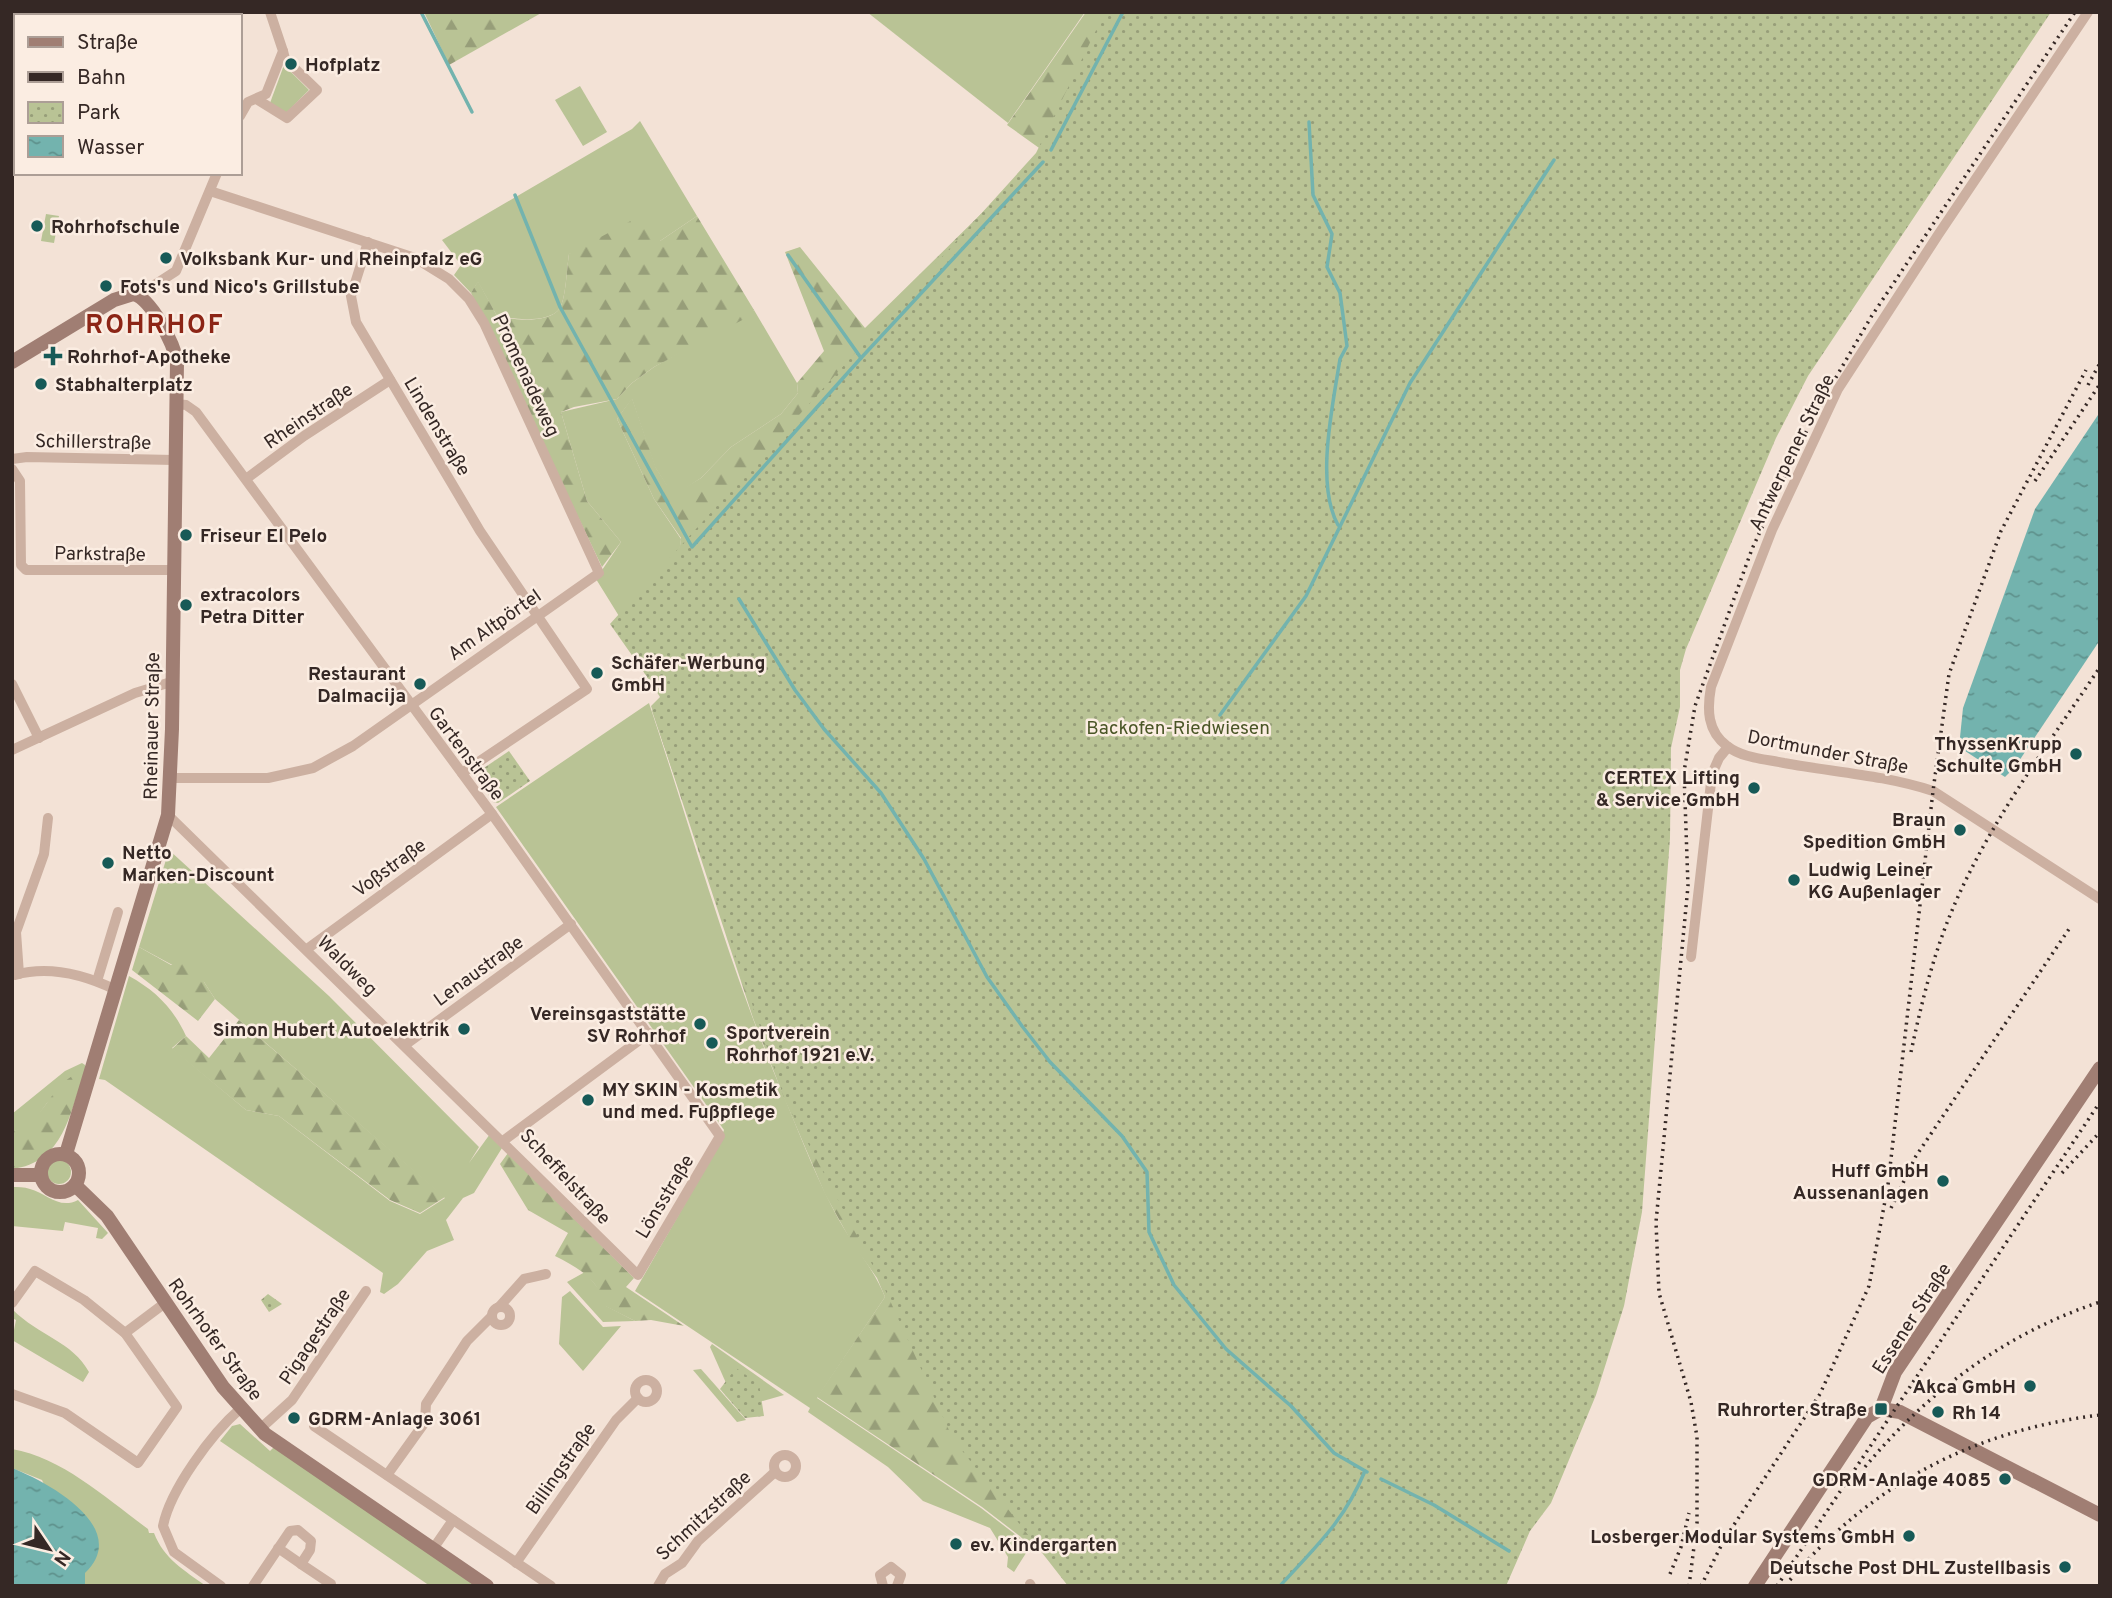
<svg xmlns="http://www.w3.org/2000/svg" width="2112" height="1598" font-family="Overpass,sans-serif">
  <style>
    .grass { fill: #b9c395 }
    .forest { fill: url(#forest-firs) }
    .park { fill: url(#park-dots) }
    .water { fill: url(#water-ripples) }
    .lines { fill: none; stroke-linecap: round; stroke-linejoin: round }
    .stream { stroke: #73b3ae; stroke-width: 3.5 }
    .street { stroke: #ccb0a1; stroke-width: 10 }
    .secondary { stroke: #a07e73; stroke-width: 14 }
    .rail { stroke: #352825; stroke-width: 3.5; stroke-dasharray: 2 5; stroke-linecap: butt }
    .poi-dot { fill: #175a57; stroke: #fbede2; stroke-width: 2.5 }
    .labels { text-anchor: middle; stroke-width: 5; stroke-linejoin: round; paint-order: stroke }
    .poi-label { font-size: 19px; font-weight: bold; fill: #352825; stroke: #fbede2; text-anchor: start }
    .street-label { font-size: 19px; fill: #352825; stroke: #fbede2 }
    .park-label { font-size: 19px; fill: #4a5626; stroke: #fbede2 }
    .district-label { font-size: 26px; font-weight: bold; letter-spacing: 2px; fill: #8c2516; stroke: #fbede2 }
  </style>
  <defs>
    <pattern id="forest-firs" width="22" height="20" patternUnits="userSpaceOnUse" patternTransform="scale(1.75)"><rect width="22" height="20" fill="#b9c395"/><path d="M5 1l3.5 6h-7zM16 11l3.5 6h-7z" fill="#979e79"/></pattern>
    <pattern id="park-dots" width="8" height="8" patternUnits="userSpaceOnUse" patternTransform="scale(1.75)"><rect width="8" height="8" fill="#b9c395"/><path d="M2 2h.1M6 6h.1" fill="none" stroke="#979e79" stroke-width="1.8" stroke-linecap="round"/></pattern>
    <pattern id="water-ripples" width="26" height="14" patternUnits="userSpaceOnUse" patternTransform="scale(1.75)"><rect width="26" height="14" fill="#73b3ae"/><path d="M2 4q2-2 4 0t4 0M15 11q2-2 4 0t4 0" fill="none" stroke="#5f928d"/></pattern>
  </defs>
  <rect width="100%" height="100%" fill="#f3e2d6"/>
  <g class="grass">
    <polygon points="867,12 1085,12 1008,123"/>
    <polygon points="284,65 309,90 286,113 270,103"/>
    <polygon points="580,86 607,132 583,146 555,100"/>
    <path d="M 640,121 L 697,216 L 660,241 L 569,254 C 567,266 566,298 560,308 C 550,324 512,319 497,316 L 478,282 L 471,293 L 454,275 L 461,265 L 442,240 L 632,129 Z"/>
    <polygon points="46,214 59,216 54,243 41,241"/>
    <polygon points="754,310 797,383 798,393 781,414 731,447 701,478 686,488 667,486 655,467 632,399 617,419 654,499 681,539 677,568 627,629 596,579 621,542 587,501 561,412 617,399 632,383 654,367"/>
    <path d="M 649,703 C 693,835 730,971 785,1099 C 802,1140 818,1182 839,1220 C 854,1247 874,1269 885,1297 L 817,1398 L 981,1508 L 1020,1538 L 1028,1550 L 1014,1572 L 1007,1567 L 1008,1557 L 990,1528 L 923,1501 L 888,1467 L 808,1412 L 810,1408 L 635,1291 L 717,1148 L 724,1130 L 496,807 Z"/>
    <path d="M 169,850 L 329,996 L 479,1147 L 469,1163 L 490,1134 L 502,1148 L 474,1193 L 463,1198 L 446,1220 L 454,1240 L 427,1251 L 398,1284 L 384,1294 L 380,1292 L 383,1273 L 105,1080 L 99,1079 L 129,976 C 156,991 173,1008 186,1036 L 172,1048 L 246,1110 L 279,1116 L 390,1201 L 420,1214 L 445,1198 L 215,999 L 204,982 L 139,947 Z"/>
    <polygon points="82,1063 85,1065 85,1071 47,1103 31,1125 12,1132 12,1114 65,1071"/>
    <circle cx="59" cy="1172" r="12"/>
    <path d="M 12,1187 C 18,1187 24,1187 30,1189 C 46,1193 59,1210 78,1200 L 108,1233 L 102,1239 L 96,1238 L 98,1228 L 65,1222 L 63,1231 L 12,1226 Z"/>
    <polygon points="585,1272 602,1293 606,1306 635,1321 603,1322 567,1282"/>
    <polygon points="570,1291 603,1327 621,1326 583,1371 559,1344 562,1297"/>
    <path d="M 13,1310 C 38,1335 73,1342 89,1372 L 83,1382 L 12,1340 L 16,1320 L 12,1318 Z"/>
    <polygon points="712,1344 784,1395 759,1402 726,1383 710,1347"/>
    <polygon points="701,1369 746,1420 737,1422 693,1370"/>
    <polygon points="240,1424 270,1451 274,1447 477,1586 430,1586 220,1441 232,1426"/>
    <path d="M 12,1449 C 63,1458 107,1499 148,1529 L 149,1533 L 154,1533 C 164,1559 184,1570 206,1586 L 85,1586 L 85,1573 L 42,1480 L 12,1468 Z"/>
  </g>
  <g class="forest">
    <polygon points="424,12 543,12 449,65"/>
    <polygon points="1086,12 1135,12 1049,155 1007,125"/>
    <polygon points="1040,156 677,569 681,538 654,499 617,419 632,398 656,468 667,485 686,487 701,478 731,447 781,414 798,393 797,383 824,351 785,252 800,247 865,328"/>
    <path d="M 697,216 L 754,310 L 746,318 L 654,367 L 632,383 L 617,399 L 574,407 L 561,412 L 587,501 L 621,542 L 602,567 L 471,293 L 478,281 L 497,316 C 512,320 550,324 560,308 C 566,298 567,266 569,254 L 638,217 L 660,241 Z"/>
    <polygon points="649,649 1041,1532 1029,1549 1021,1537 982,1507 817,1397 885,1297 877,1278 852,1243 825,1194 785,1100 753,1018 651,706 660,697 636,660"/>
    <polygon points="139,947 171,965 199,961 204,982 215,999 198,1021 132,970"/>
    <polygon points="239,1020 445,1197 420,1213 390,1200 279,1116 246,1110 172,1049 186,1036 209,1058"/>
    <path d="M 85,1071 C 70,1112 64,1163 12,1169 L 12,1132 C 50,1118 50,1079 85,1071 Z"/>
    <path d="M 508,1153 L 634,1278 L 626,1287 L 684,1326 L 651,1320 L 635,1321 L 605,1306 C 598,1279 579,1268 555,1256 L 568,1233 L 528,1210 L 500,1164 Z"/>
  </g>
  <g class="park">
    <polygon points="1105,12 2051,12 1808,376 1776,438 1686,649 1680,670 1680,707 1671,748 1670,838 1642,1212 1624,1306 1596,1395 1551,1503 1530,1531 1506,1586 1068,1586 953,1439 882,1283 785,1100 652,711 662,698 610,624 1036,153"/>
    <polygon points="509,751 530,781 498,803 493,802 475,774"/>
    <polygon points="268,1294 282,1304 269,1312 261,1300"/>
    <polygon points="736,1368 759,1384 764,1416 745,1418 720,1389"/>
  </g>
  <g class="water">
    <polygon points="2100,412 2100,640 2015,767 2005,777 1959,747 1963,708 2035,509"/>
    <path d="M 12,1468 C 48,1482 132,1528 85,1573 L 85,1586 L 12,1586 Z"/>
  </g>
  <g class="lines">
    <g class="stream">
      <polyline points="421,12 472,112"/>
      <path d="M 1309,122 L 1313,195 L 1332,234 L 1327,267 L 1340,293 L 1347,346 L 1340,359 C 1333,404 1315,484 1338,525"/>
      <polyline points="1051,150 1123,12"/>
      <polyline points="515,195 560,307 692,547 861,358"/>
      <polyline points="788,255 861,358 1043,162"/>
      <polyline points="739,599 795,690 824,729 881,793 924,859 987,977 1022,1026 1050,1062 1122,1136 1147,1172 1149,1232 1174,1285 1226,1349 1291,1406 1334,1453 1367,1472"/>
      <polyline points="1220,715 1306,596 1410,383 1554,160"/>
      <polyline points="1381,1479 1434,1505 1509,1551"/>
      <path d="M 1280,1586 C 1317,1545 1343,1523 1365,1471"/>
    </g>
    <g class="street">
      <path d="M 2088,12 L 1938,235 L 1838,389 L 1772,530 L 1711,687 C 1707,709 1707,731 1727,746 C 1742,758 1765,759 1784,763 C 1833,772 1884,775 1933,791 L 2100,899"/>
      <polyline points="205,16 207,12"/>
      <polyline points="258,100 287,118 317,90 285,59 283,51"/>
      <polyline points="240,116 248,102 266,94 283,51 270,12"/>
      <polyline points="12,121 16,122"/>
      <polyline points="368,242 351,296 356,322 480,531 587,689 462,773"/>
      <polyline points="139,295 176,271 217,173"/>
      <polyline points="12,459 27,457 174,460"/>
      <polyline points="12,469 20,481 21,565 26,570 173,570"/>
      <polyline points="246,479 304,436 390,380"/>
      <polyline points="12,684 39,738"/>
      <polyline points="12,750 135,693 171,682"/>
      <polyline points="170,778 268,778 313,768 353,746 599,573 484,323 469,299 449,279 415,258 210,191"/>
      <polyline points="168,815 638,1275 720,1136 492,814 196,412 186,405 176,404"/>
      <polyline points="307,949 492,814"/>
      <polyline points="1691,957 1712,774 1719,758 1728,747"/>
      <polyline points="19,974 16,932 44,854 48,818"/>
      <path d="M 15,975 C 50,965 85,975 116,990"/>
      <polyline points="97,981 118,912"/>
      <polyline points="405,1045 571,924"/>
      <polyline points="503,1141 649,1033"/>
      <polyline points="12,1303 35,1271 84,1300 125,1333 177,1407 138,1463 65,1413 12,1394"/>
      <polyline points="499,1307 524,1279 546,1274"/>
      <circle cx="501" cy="1316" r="9"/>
      <polyline points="125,1333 165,1303"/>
      <circle cx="646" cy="1391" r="11"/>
      <polyline points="314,1426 551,1586"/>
      <polyline points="260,1429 292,1400 366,1291"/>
      <circle cx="785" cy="1466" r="11"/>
      <polyline points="387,1475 425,1422 426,1404 467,1341 492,1316"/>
      <polyline points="433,1549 453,1520"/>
      <polyline points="516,1563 616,1420 638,1398"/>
      <polyline points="301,1564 331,1584"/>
      <polyline points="1030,1584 1031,1586"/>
      <path d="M 221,1586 L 174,1552 L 163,1526 C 170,1490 212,1433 240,1409"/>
      <polyline points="253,1586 290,1531 298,1530 311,1541 310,1550 301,1564 278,1548"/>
      <polyline points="658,1586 665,1574 682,1563 698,1541 775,1472"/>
      <polyline points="883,1586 880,1575 891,1567 901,1575 897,1586"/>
    </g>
    <g class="secondary">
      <path d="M 12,362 L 114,300 L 133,294 C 151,298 174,344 177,362 L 172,729 L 168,815 L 66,1154"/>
      <circle cx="60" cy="1173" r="19"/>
      <polyline points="12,1175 40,1175"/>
      <polyline points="75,1185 107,1216 223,1387 265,1434 487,1586"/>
      <polyline points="1881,1409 1900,1412 2100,1515"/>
      <polyline points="1755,1586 1867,1417 1881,1409 1895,1372 2100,1068"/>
    </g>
    <g class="rail">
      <polyline points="2088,385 2100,363"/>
      <polyline points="2035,481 2100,384"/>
      <path d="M 1911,1052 C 1920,1010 1930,968 1945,928 C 1981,833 2044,751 2100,667"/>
      <polyline points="2062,1173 2100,1132"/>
      <polyline points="1891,1208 1916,1156 2069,929"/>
      <path d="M 1865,1467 C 1928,1391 2006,1333 2100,1302"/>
      <polyline points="1670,1574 1681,1547 1689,1513"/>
      <path d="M 1790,1580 C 1871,1484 1975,1430 2100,1415"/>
      <polyline points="1689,1586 1697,1523 1697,1437 1691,1402 1659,1293 1656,1222 1688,886 1684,772 1695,706 1752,549 1813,417 1871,317 2075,12"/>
      <polyline points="1701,1586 1724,1540 1820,1394 1869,1286 1888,1185 1933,791 1949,674 2001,531 2086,370"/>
      <polyline points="1777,1586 2100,1102"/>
    </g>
  </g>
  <g class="poi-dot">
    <circle cx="291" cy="64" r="7"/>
    <circle cx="37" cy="226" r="7"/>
    <circle cx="166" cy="258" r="7"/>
    <circle cx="106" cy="286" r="7"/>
    <path d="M49.5 345.5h7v7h7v7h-7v7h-7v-7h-7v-7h7z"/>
    <circle cx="41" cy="384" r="7"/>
    <circle cx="186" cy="535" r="7"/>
    <circle cx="186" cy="605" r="7"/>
    <circle cx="597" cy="673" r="7"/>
    <circle cx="420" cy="684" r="7"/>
    <circle cx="2076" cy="754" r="7"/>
    <circle cx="1754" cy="788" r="7"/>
    <circle cx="1960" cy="830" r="7"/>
    <circle cx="108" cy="863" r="7"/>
    <circle cx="1794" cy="880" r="7"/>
    <circle cx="700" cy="1024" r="7"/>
    <circle cx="464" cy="1029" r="7"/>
    <circle cx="712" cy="1043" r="7"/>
    <circle cx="588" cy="1100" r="7"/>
    <circle cx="1943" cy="1181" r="7"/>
    <circle cx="2030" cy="1386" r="7"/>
    <rect x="1874" y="1402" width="14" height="14" rx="3.5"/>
    <circle cx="1938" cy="1412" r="7"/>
    <circle cx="294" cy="1418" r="7"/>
    <circle cx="2005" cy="1479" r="7"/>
    <circle cx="1909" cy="1536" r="7"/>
    <circle cx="956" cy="1544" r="7"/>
    <circle cx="2065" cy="1567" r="7"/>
  </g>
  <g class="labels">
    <g class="poi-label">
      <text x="305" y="71">Hofplatz</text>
      <text x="51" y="233">Rohrhofschule</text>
      <text x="180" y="265">Volksbank Kur- und Rheinpfalz eG</text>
      <text x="120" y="293">Fots's und Nico's Grillstube</text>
      <text x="67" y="363">Rohrhof-Apotheke</text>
      <text x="55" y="391">Stabhalterplatz</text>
      <text x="200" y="542">Friseur El Pelo</text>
      <text x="200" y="601">extracolors<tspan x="200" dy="22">Petra Ditter</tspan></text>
      <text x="611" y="669">Schäfer-Werbung<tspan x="611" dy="22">GmbH</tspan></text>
      <text x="406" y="680" text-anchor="end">Restaurant<tspan x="406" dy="22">Dalmacija</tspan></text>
      <text x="2062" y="750" text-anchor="end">ThyssenKrupp<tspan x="2062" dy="22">Schulte GmbH</tspan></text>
      <text x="1740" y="784" text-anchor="end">CERTEX Lifting<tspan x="1740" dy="22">&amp; Service GmbH</tspan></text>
      <text x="1946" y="826" text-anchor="end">Braun<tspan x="1946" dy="22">Spedition GmbH</tspan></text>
      <text x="122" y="859">Netto<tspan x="122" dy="22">Marken-Discount</tspan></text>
      <text x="1808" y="876">Ludwig Leiner<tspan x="1808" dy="22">KG Außenlager</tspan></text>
      <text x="686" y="1020" text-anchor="end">Vereinsgaststätte<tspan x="686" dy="22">SV Rohrhof</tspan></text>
      <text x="450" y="1036" text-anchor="end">Simon Hubert Autoelektrik</text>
      <text x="726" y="1039">Sportverein<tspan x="726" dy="22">Rohrhof 1921 e.V.</tspan></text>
      <text x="602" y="1096">MY SKIN - Kosmetik<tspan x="602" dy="22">und med. Fußpflege</tspan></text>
      <text x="1929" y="1177" text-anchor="end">Huff GmbH<tspan x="1929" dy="22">Aussenanlagen</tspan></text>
      <text x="2016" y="1393" text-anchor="end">Akca GmbH</text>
      <text x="1867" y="1416" text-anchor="end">Ruhrorter Straße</text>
      <text x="1952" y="1419">Rh 14</text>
      <text x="308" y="1425">GDRM-Anlage 3061</text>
      <text x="1991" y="1486" text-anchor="end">GDRM-Anlage 4085</text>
      <text x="1895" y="1543" text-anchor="end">Losberger Modular Systems GmbH</text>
      <text x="970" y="1551">ev. Kindergarten</text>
      <text x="2051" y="1574" text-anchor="end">Deutsche Post DHL Zustellbasis</text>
    </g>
    <g class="street-label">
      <text transform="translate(527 375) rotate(65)" y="7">Promenadeweg</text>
      <text transform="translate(308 415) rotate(-34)" y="7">Rheinstraße</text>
      <text transform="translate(438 426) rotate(59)" y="7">Lindenstraße</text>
      <text transform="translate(93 441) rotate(1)" y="7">Schillerstraße</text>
      <text transform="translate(1791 452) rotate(-64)" y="7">Antwerpener Straße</text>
      <text transform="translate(100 553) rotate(1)" y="7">Parkstraße</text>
      <text transform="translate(494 624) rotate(-35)" y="7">Am Altpörtel</text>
      <text transform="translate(151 726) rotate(-89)" y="7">Rheinauer Straße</text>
      <text transform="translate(1828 751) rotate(11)" y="7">Dortmunder Straße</text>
      <text transform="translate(467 753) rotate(53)" y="7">Gartenstraße</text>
      <text transform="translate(389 867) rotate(-36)" y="7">Voßstraße</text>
      <text transform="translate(348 965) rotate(45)" y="7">Waldweg</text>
      <text transform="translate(478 970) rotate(-36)" y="7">Lenaustraße</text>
      <text transform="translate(566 1176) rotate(47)" y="7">Scheffelstraße</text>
      <text transform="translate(664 1196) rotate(-59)" y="7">Lönsstraße</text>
      <text transform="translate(1911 1318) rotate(-57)" y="7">Essener Straße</text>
      <text transform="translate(314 1336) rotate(-56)" y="7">Pigagestraße</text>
      <text transform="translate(216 1339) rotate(54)" y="7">Rohrhofer Straße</text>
      <text transform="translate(560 1468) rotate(-55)" y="7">Billingstraße</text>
      <text transform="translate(703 1515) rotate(-43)" y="7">Schmitzstraße</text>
    </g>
    <g class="park-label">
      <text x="1178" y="734">Backofen-Riedwiesen</text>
    </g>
    <g class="district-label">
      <text x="155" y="333">ROHRHOF</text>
    </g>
  </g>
  <rect width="2112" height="1598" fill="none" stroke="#352825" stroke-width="28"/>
  <rect x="14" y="14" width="228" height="161" fill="#fbede2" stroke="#ac9e96" stroke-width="2"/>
  <rect x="28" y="37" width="35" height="10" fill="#a07e73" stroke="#ac9e96" stroke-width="2"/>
  <text x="77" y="49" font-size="21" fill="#352825">Straße</text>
  <rect x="28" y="72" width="35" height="10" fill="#352825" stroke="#ac9e96" stroke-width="2"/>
  <text x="77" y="84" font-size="21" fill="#352825">Bahn</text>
  <rect x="28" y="102" width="35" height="21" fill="url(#park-dots)" stroke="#ac9e96" stroke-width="2"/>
  <text x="77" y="119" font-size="21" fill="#352825">Park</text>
  <rect x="28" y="136" width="35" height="21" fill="url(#water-ripples)" stroke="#ac9e96" stroke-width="2"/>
  <text x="77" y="154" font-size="21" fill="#352825">Wasser</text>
  <g transform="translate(49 1549) rotate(125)" stroke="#fbede2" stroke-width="5" paint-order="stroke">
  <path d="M0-5L12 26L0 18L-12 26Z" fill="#352825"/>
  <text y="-10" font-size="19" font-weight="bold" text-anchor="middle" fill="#352825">N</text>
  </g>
</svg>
